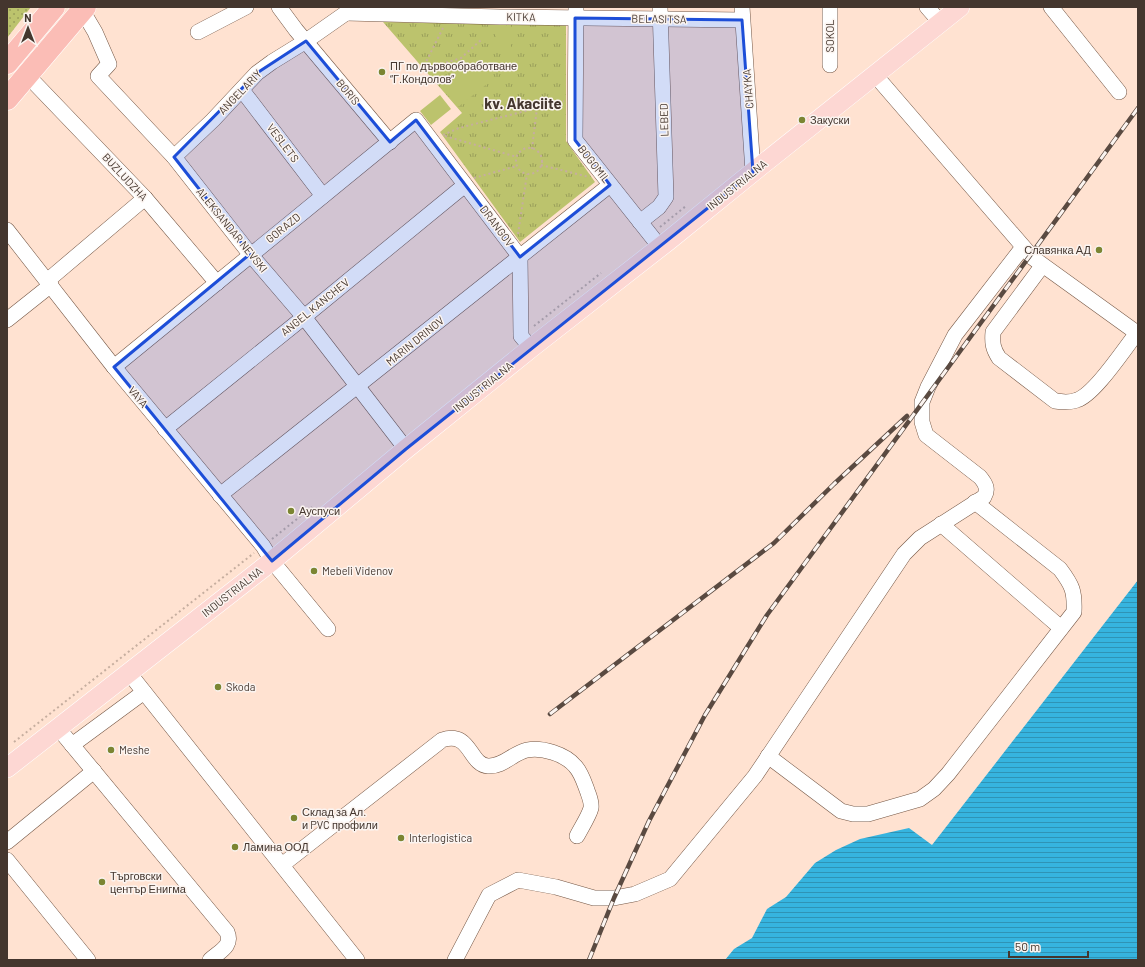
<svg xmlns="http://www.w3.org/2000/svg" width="1145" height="967" font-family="Barlow,sans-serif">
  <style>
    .grass { fill: url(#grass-dots) }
    .park { fill: url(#park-tufts) }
    .garden { fill: #bcc36d }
    .water { fill: url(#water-rules) }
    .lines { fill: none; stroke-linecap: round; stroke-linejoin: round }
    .minor-casing { stroke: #755745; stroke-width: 16 }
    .major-casing { stroke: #fff; stroke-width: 20 }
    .highway-casing { stroke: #fff; stroke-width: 23 }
    .path { stroke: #c6ae9f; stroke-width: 2; stroke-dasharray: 2 3; stroke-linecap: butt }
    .minor { stroke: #fff; stroke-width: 15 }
    .major { stroke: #fdd7d3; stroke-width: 19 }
    .highway { stroke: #fbbdb6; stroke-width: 22 }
    .rail-casing { stroke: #5a4a41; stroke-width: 4.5 }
    .rail { stroke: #fbf4f0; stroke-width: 3; stroke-dasharray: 9; stroke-linecap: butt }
    .marked { fill: #1d4ed8; fill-opacity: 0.2; stroke: #1d4ed8; stroke-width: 3; stroke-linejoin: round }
    .poi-dot { fill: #7b8532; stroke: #fbf4f0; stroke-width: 1.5 }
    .labels { text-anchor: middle; stroke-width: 3; stroke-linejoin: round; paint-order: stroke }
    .street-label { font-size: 11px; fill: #44362e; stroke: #fbf4f0 }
    .poi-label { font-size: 11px; fill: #44362e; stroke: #fbf4f0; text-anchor: start }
    .district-label { font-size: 15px; font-weight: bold; fill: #44362e; stroke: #fbf4f0 }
  </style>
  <defs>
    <pattern id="grass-dots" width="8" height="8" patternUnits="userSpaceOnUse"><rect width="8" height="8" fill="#bcc36d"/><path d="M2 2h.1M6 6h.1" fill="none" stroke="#9a9f5a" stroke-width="1.8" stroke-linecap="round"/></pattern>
    <pattern id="park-tufts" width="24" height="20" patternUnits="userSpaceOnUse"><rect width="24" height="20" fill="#bcc36d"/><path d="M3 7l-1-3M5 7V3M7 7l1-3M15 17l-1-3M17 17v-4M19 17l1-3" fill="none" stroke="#9a9f5a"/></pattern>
    <pattern id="water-rules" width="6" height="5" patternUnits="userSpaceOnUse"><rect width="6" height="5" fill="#36b4df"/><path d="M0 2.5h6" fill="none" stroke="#2f93b5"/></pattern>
  </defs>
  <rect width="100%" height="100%" fill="#ffe2d1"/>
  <polygon class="grass" points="7,7 31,7 7,38"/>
  <polygon class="park" points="383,22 566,25 566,141 595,182 520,242 440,132 462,113"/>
  <g class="garden">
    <polygon points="511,25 511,49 496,49 496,26"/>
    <polygon points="477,61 492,80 458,107 442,88"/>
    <polygon points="440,95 451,109 431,125 420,111"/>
  </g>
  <polygon class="water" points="1138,580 1138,960 725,960 734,949 752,938 767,909 786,897 815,863 836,850 860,839 909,828 932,845"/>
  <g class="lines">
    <g class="minor-casing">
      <g id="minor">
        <polyline points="279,7 296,30 390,142"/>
        <polyline points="576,7 575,140 660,247"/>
        <polyline points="742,7 753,172"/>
        <polyline points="927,7 941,23"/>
        <polyline points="1051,7 1119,92"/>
        <polyline points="82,10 95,32 109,64 98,76 174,157 250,254 304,317 406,449"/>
        <polyline points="346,13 500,17 742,20"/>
        <polyline points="198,32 246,7"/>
        <polyline points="830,65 830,7"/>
        <polyline points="27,75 145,198 217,283"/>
        <polyline points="875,75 1033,258 1137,333 1138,331"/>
        <polyline points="242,90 323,196"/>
        <polyline points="174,157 213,120 257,73 272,62 306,41 346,13 352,7"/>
        <polyline points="640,222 659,207 666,197 660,7"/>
        <polyline points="7,230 114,367 263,546 272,561 328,629"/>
        <path d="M 1042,266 L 993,332 C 992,343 993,349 999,358 L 1055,401 C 1062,402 1070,403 1077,400 C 1095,394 1124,349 1137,333"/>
        <polyline points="47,281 145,198"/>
        <polyline points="7,320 51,285"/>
        <polyline points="114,367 416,120 520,257 521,336 531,348"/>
        <polyline points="165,429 304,317 465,185"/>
        <polyline points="220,495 610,185"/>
        <polyline points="941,524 1061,628"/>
        <polyline points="129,673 357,960"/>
        <path d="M 58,728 L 227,932 C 233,946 220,951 210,960"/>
        <polyline points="72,745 144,692"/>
        <path d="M 768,756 L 841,811 L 853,814 L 868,814 L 920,799 L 934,789 L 948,774 L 1074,612 C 1075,591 1072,585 1060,569 L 975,502"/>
        <polyline points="7,842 94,771"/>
        <polyline points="7,860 88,960"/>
        <path d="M 282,865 L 442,740 C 471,730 469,765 488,766 C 503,767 513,753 527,750 C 542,747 565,754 575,766 C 581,772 584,782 587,790 C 589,796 592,802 591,808 C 589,816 581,828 577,836"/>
        <path d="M 455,960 L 489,895 L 518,880 L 556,887 L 594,898 L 614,898 L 635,894 L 670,879 L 755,776 L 904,554 L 920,538 L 984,497 C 989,489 985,483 980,477 L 926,435 L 922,422 L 922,402 L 928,387 L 955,335 L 1023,247"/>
      </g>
    </g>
    <g class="major-casing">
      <polyline id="major" points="7,768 272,561 406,449 531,348 668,241 753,172 960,7"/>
    </g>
    <g class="highway-casing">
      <g id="highway">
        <polyline points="7,63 54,7"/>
        <polyline points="7,99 85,7"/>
      </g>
    </g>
    <g class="path">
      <polyline points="422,70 461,58 482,39"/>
      <polyline points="422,70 443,28"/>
      <polyline points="443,135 459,128 564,101"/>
      <polyline points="445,136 517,157"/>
      <circle cx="529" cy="161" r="13"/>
      <polyline points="532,149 537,108"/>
      <polyline points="541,165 589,177"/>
      <polyline points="474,178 517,166"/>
      <polyline points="660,227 686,206"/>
      <polyline points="518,234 527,174"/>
      <polyline points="534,326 601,273"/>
      <polyline points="272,539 312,507"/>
      <polyline points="14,742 254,553"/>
    </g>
    <use href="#minor" class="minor"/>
    <use href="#major" class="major"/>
    <use href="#highway" class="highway"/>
    <g class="rail-casing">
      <g id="rail">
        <polyline points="550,714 774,543 834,484 907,416"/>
        <polyline points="589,960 614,898 649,821 705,715 767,615 1138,108"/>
      </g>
    </g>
    <use href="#rail" class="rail"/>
  </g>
  <path class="marked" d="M 575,18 L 742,20 L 753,172 L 406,449 L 272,561 L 114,367 L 250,254 L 174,157 L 257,73 L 306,41 L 390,142 L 416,120 L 520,257 L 610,185 L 575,140 Z"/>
  <g class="poi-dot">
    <circle cx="382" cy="72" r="4"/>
    <circle cx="802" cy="120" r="4"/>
    <circle cx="1099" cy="250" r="4"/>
    <circle cx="291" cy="511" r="4"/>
    <circle cx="314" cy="571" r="4"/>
    <circle cx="218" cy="687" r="4"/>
    <circle cx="111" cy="750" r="4"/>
    <circle cx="294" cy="818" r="4"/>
    <circle cx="401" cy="838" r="4"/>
    <circle cx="235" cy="847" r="4"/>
    <circle cx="102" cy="882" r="4"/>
  </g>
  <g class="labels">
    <g class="street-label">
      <text transform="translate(521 17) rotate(1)" y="4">KITKA</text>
      <text transform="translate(659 19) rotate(1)" y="4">BELASITSA</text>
      <text transform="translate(830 36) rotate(-90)" y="4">SOKOL</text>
      <text transform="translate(748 89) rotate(-94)" y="4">CHAYKA</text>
      <text transform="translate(240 92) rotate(-46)" y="4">ANGELARIY</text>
      <text transform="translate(348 92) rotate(50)" y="4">BORIS</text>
      <text transform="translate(664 120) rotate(-92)" y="4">LEBED</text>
      <text transform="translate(283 143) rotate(53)" y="4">VESLETS</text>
      <text transform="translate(594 164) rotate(52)" y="4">BOGOMIL</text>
      <text transform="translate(125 177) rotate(47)" y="4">BUZLUDZHA</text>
      <text transform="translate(737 185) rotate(-39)" y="4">INDUSTRIALNA</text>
      <text transform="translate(497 226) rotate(53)" y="4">DRANGOV</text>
      <text transform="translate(283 228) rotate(-39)" y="4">GORAZD</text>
      <text transform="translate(232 230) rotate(51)" y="4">ALEKSANDAR NEVSKI</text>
      <text transform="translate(315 307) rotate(-39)" y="4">ANGEL KANCHEV</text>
      <text transform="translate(415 341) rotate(-39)" y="4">MARIN DRINOV</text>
      <text transform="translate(483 387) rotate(-39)" y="4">INDUSTRIALNA</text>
      <text transform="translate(138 397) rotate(50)" y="4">VAYA</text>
      <text transform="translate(232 592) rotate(-38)" y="4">INDUSTRIALNA</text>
    </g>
    <g class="poi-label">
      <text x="390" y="70">ПГ по дървообработване<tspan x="390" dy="13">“Г.Кондолов”</tspan></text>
      <text x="810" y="124">Закуски</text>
      <text x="1091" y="254" text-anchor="end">Славянка АД</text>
      <text x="299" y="515">Ауспуси</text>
      <text x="322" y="575">Mebeli Videnov</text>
      <text x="226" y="691">Skoda</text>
      <text x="119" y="754">Meshe</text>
      <text x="302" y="816">Склад за Ал.<tspan x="302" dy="13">и PVC профили</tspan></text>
      <text x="409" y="842">Interlogistica</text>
      <text x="243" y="851">Ламина ООД</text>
      <text x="110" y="880">Търговски<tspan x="110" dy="13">център Енигма</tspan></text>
    </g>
    <g class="district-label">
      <text x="523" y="109">kv. Akaciite</text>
    </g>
  </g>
  <rect width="1145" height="967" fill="none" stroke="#44362e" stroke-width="16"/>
  <g transform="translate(28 28)" stroke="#fbf4f0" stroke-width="3" paint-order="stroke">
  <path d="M0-3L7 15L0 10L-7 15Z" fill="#44362e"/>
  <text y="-6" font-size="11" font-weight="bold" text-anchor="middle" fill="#44362e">N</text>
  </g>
  <path d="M1009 951v6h79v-6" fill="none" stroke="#44362e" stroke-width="2"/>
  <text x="1015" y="951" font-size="12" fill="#44362e" stroke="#fbf4f0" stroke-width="3" paint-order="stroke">50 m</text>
</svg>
